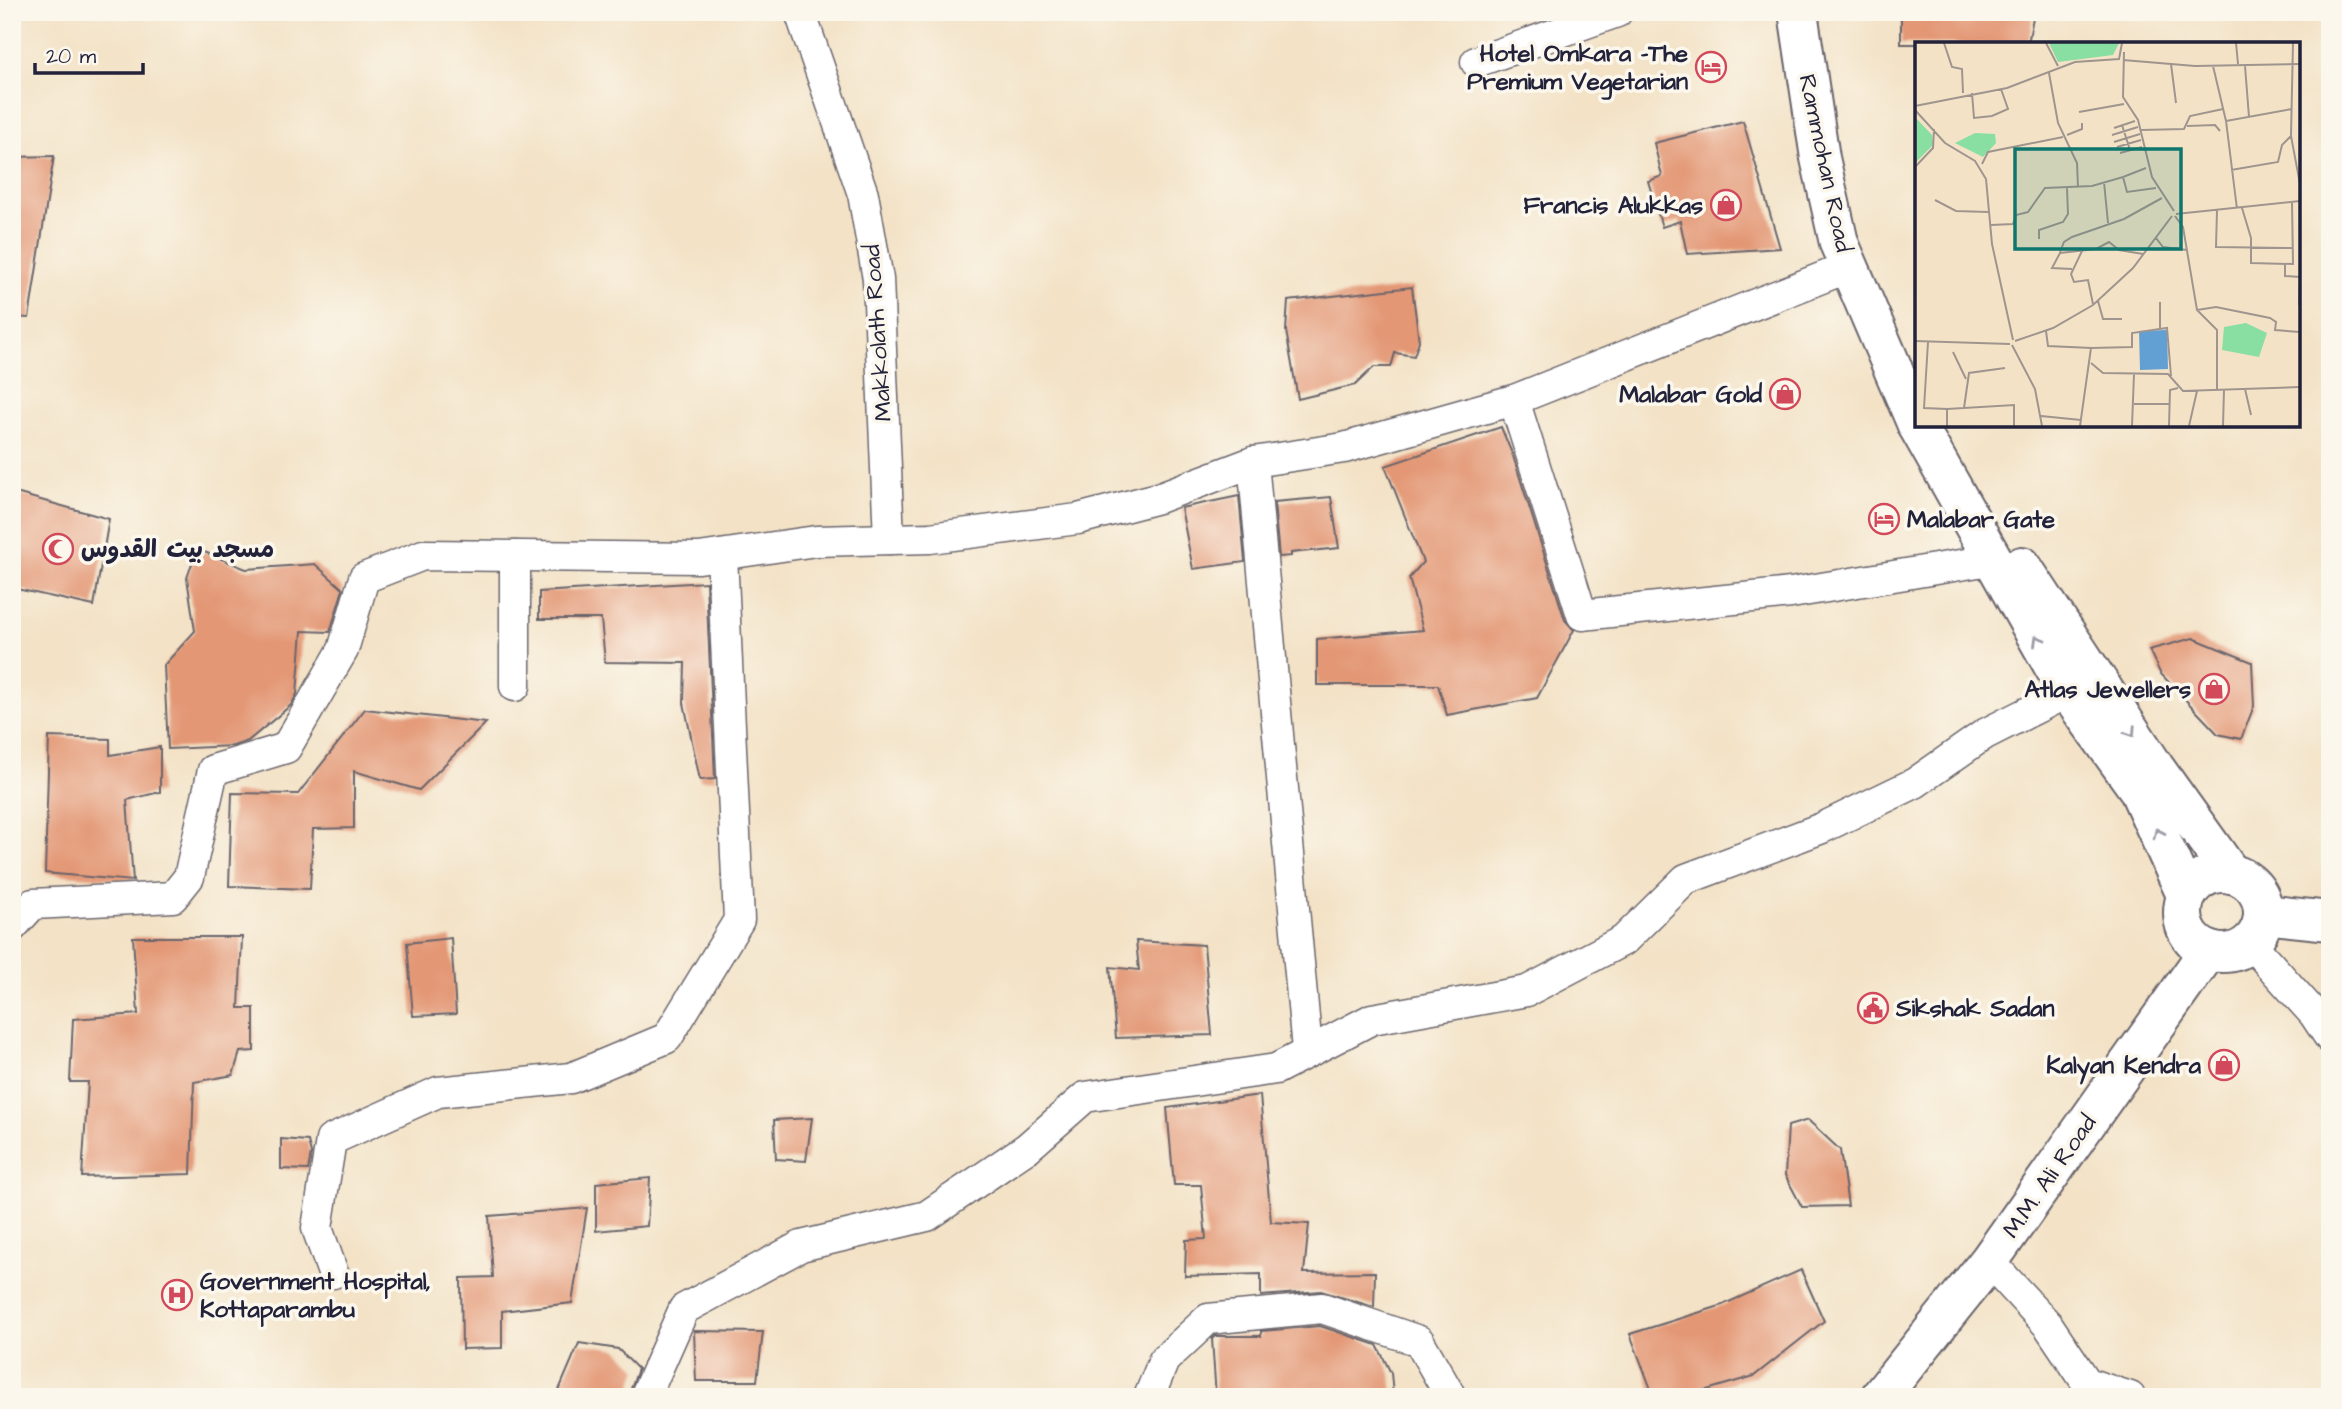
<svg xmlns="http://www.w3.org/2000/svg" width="2342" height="1409" font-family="'Architects Daughter','Playpen Sans Arabic',sans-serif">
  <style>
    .building { fill: #e39775 }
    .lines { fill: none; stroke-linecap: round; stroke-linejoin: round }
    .street-casing { stroke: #6b656c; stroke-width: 33 }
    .secondary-casing { stroke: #6b656c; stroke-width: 42 }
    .street { stroke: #fff; stroke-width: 30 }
    .secondary { stroke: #fff; stroke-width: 38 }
    .oneway { stroke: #9c9ca7 }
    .labels { text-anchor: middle; stroke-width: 7; stroke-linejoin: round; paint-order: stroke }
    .poi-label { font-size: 24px; font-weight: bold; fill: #22223b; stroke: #fbf7ec; text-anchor: end }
    .street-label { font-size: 24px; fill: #22223b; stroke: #fbf7ec }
    .inset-road { fill: none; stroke: #9f958e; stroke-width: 2 }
    .view { fill: #0f766e; fill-opacity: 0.15; stroke: #0f766e; stroke-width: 3.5 }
    .inset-edge { fill: none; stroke: #22223b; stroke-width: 3.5 }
  </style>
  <rect width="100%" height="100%" fill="#fbf7ec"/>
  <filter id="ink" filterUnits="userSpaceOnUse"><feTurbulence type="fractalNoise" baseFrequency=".0143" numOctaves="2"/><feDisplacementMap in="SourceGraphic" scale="14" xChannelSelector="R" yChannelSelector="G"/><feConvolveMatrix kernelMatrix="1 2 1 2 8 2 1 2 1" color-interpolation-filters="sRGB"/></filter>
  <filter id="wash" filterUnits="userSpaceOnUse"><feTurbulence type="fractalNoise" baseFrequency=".00686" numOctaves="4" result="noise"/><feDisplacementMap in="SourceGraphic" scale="28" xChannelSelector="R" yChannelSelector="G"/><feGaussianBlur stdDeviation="1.57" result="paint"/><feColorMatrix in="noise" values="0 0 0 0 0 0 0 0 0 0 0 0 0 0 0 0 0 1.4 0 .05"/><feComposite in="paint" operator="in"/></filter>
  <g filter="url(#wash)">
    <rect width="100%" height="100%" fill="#f3e2c6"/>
    <g id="blocks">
      <g class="building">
        <polygon points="1901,12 2034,12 2028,44 1901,44"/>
        <polygon points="1743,121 1780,248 1687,254 1680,221 1662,227 1648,181 1662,176 1654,143"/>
        <polygon points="54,156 29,318 12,317 12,157"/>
        <polygon points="1412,287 1419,341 1414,356 1395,353 1391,367 1374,367 1355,385 1298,399 1286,331 1288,301"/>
        <polygon points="1501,427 1513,456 1565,620 1574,630 1537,698 1447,715 1438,685 1317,685 1317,639 1423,630 1409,578 1423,562 1385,466"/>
        <polygon points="12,492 109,519 94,606 12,588"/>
        <polygon points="1239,496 1245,562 1193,569 1181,508"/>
        <polygon points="1331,497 1339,548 1291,553 1291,556 1279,557 1274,502"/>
        <polygon points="197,549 246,569 315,564 343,589 330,632 302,631 297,694 291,705 248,741 233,746 168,749 164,665 195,631 187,578"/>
        <polygon points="706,582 715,779 700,780 684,703 685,663 605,662 601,619 539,619 539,592"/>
        <polygon points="2193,638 2252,662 2254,706 2241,739 2218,734 2160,673 2149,650"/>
        <polygon points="365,709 486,723 419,790 354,771 354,828 313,829 310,889 229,886 232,793 298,794"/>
        <polygon points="49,737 110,739 110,755 160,747 160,792 127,800 133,881 45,873"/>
        <polygon points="133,937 242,937 239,1008 254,1008 254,1051 240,1052 233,1075 194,1082 191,1174 82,1177 88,1082 70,1082 73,1019 138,1014"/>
        <polygon points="451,938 456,1014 413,1016 407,943"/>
        <polygon points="1136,941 1204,945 1212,1035 1116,1038 1110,967 1139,970"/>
        <polygon points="1260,1095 1271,1222 1309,1224 1304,1273 1375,1272 1374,1307 1321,1291 1261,1296 1261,1274 1185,1276 1186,1240 1206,1239 1201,1185 1174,1185 1167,1108"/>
        <polygon points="812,1118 806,1161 776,1159 774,1120"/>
        <polygon points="1808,1120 1840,1150 1848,1206 1802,1207 1785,1175 1788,1126"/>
        <polygon points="281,1139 308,1141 311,1154 308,1170 281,1169"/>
        <polygon points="650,1178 647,1226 596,1231 596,1183"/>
        <polygon points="587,1208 572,1303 502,1311 502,1348 462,1349 461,1278 493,1277 489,1216"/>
        <polygon points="1801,1270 1824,1321 1754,1376 1683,1397 1654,1397 1630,1334 1720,1306"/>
        <polygon points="1320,1326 1377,1345 1391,1373 1393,1395 1216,1397 1212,1339 1215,1336 1261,1336 1261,1331"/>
        <polygon points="694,1331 763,1332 757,1381 696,1381"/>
        <polygon points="579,1343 618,1349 638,1369 628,1397 556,1397"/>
      </g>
    </g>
  </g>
  <g filter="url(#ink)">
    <use href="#blocks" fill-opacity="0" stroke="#6b656c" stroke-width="2"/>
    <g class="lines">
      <g class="street-casing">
        <g id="street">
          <polyline points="800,12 863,194 878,279 889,539"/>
          <polyline points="1476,62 1617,12"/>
          <polyline points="1514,400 1849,267"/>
          <polyline points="1253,462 1307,1050"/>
          <polyline points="515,556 515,686"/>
          <polyline points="12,927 33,904 173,897 189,877 213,770 286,748 343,650 364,578 423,555 699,558 816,541 930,538 1078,519 1158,498 1253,462 1344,448 1514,400 1582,615 1791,593 1990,560"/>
          <polyline points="2251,944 2314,1014 2330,1038"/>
          <polyline points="1989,1261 2048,1325 2087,1383 2130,1397"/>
          <polyline points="333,1273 317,1228 331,1140 438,1092 571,1078 667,1038 739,920 722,555"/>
          <polyline points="645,1397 684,1309 801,1246 927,1216 1027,1148 1085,1097 1276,1069 1372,1019 1527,991 1624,940 1686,879 1822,828 1915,783 1985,734 2068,692"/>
          <polyline points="1149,1397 1164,1360 1208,1319 1322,1308 1419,1341 1451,1397"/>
        </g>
      </g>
      <g class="secondary-casing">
        <g id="secondary">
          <polyline points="1798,12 1820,158 1839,243 1917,425"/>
          <polyline points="1917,425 2068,692 2138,789 2186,895"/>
          <polyline points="2022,566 2155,768 2231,874"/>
          <circle cx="2223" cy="913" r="40"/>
          <polyline points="2263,914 2330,921"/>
          <polyline points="1880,1397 1989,1261 2209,950"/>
        </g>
      </g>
      <use href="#street" class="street"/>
      <use href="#secondary" class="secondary"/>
    </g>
    <defs><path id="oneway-chevron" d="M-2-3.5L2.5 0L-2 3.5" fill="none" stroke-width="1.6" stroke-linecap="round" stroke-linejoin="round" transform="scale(1.75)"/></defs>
    <g class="oneway">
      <use href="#oneway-chevron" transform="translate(2038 640) rotate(-120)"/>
      <use href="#oneway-chevron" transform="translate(2131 732) rotate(57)"/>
      <use href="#oneway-chevron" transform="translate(2158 833) rotate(-115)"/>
    </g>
  </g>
  <defs>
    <g id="hotel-ring" transform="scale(1.575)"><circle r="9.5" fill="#fbf7ec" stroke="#d1495b" stroke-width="1.5"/><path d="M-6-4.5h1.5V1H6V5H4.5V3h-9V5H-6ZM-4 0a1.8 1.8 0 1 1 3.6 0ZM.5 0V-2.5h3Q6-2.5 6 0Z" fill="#d1495b"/></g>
    <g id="shop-ring" transform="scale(1.575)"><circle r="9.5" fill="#fbf7ec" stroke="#d1495b" stroke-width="1.5"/><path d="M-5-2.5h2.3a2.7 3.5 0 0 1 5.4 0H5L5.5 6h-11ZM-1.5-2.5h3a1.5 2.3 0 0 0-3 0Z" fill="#d1495b"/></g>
    <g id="mosque-ring" transform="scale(1.575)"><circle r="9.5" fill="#fbf7ec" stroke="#d1495b" stroke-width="1.5"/><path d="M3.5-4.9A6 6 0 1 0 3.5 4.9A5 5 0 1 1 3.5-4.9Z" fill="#d1495b"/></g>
    <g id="civic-ring" transform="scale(1.575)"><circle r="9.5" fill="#fbf7ec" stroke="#d1495b" stroke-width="1.5"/><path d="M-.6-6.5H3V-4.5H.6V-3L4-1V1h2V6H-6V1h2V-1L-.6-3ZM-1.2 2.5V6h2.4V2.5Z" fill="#d1495b"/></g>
    <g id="hospital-ring" transform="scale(1.575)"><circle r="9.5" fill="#fbf7ec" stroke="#d1495b" stroke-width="1.5"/><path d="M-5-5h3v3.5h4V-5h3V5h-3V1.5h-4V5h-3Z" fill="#d1495b"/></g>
  </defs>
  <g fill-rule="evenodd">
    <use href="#hotel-ring" x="1711" y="67"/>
    <use href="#shop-ring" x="1726" y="205"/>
    <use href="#shop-ring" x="1785" y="394"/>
    <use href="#hotel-ring" x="1884" y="519"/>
    <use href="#mosque-ring" x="58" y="549"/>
    <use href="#shop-ring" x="2214" y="689"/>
    <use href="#civic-ring" x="1873" y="1008"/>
    <use href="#shop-ring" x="2224" y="1065"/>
    <use href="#hospital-ring" x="177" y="1295"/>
  </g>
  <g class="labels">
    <g class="poi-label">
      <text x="1688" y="61">Hotel Omkara -The<tspan x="1688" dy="28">Premium Vegetarian</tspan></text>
      <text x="1703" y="213">Francis Alukkas</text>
      <text x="1762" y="402">Malabar Gold</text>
      <text x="1907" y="527" text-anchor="start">Malabar Gate</text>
      <text x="81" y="557" text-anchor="start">مسجد بیت القدوس</text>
      <text x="2191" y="697">Atlas Jewellers</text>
      <text x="1896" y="1016" text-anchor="start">Sikshak Sadan</text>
      <text x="2201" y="1073">Kalyan Kendra</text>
      <text x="200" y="1289" text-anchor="start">Government Hospital,<tspan x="200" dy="28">Kottaparambu</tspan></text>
    </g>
    <g class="street-label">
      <text transform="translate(1826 163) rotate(78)" y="8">Rammohan Road</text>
      <text transform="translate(877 333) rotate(-94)" y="8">Makkolath Road</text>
      <text transform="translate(2049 1176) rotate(-55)" y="8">M.M. Ali Road</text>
    </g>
  </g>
  <g transform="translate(1915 42)">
    <rect width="385" height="385" fill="#f3e2c6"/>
    <path d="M 0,75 L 17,93 L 18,103 L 0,121 ZM 60,91 L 80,92 L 81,101 L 68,115 L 40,101 ZM 331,281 L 352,291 L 344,315 L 307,308 L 309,285 Z" fill="#89dea1"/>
    <path d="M 134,1 L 204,1 L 198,13 L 143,20 Z" fill="#89dea1"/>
    <path d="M 252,288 L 253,327 L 225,328 L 224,289 Z" fill="#62a0d4"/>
    <path class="inset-road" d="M 29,1 L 37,25 L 47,27 L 48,51M 131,1 L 143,24M 321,1 L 323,22M 378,1 L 376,94 L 385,142M 209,10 L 208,55 L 223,78 L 237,135 L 259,169M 208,18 L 280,24 L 385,22M 256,22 L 261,61M 298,24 L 311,79 L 322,167M 330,24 L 334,75M 134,31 L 143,81 L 162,121 L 163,145M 57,51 L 59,76 L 77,74 L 93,67 L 86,47M 0,64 L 92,46 L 160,20 L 204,17 L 207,1M 0,68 L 30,101 L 60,119 L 71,137 L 77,202 L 98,298M 164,70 L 209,62M 311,79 L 377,67M 207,83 L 215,108M 272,84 L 300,83 L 305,89M 199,86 L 220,79M 226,88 L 269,87 L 275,74 L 308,67M 152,93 L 167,87 L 167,81M 197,93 L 223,85M 199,100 L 225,92M 202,105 L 226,98M 205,111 L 227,105M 67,122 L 73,110 L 148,95M 0,125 L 18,106 L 19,87M 316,128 L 363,120 L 367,103 L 376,94M 208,135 L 231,126M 189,140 L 193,181M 20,158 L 41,169 L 73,170M 327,166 L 336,196 L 336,221 L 378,222 L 377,160M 302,168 L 301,205 L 377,206M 261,172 L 385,159M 260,174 L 268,185 L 282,268 L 302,288 L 302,348M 76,183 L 98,182 L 101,173 L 113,170 L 130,146 L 177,144 L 208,135 L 212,150 L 241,146M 241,196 L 248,205 L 272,208M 124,197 L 124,188 L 148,180 L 153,172 L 152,146M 167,209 L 156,232 L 159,240 L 173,238 L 178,262M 145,210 L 149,200 L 157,195 L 209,177 L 247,156M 370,222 L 370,234 L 385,235 L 384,263M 157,227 L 137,226 L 145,211 L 181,207 L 194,200 L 204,208 L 228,212M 183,259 L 188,277 L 207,277M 282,268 L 301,265 L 355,276 L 361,280 L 360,288 L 385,290M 245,286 L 245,260M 131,289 L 133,304 L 176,306 L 165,384M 0,299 L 95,302M 100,299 L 138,286 L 178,263 L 218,226 L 257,174M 13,300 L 9,366 L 32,367 L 32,384M 97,303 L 120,347 L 127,384M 176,306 L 217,305 L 217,291 L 252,286 L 256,334M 38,310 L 51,337M 176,321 L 188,331 L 253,332 L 268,349 L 385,345M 330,347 L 336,373M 219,362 L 255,362M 49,366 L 54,331 L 90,326M 32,367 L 99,363 L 99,384M 126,374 L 166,378M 217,384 L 219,332M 254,384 L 255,348 L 263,346M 274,384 L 282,349M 308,384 L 309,348"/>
    <path class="view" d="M 100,107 L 266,107 L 266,207 L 100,207 Z"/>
    <rect width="385" height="385" class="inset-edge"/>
  </g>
  <rect width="2342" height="1409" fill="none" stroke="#fbf7ec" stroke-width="42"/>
  <path d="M35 63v10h108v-10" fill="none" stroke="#22223b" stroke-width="3.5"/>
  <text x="46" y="63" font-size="21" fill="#22223b" stroke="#fbf7ec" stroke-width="5" paint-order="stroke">20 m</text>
</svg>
